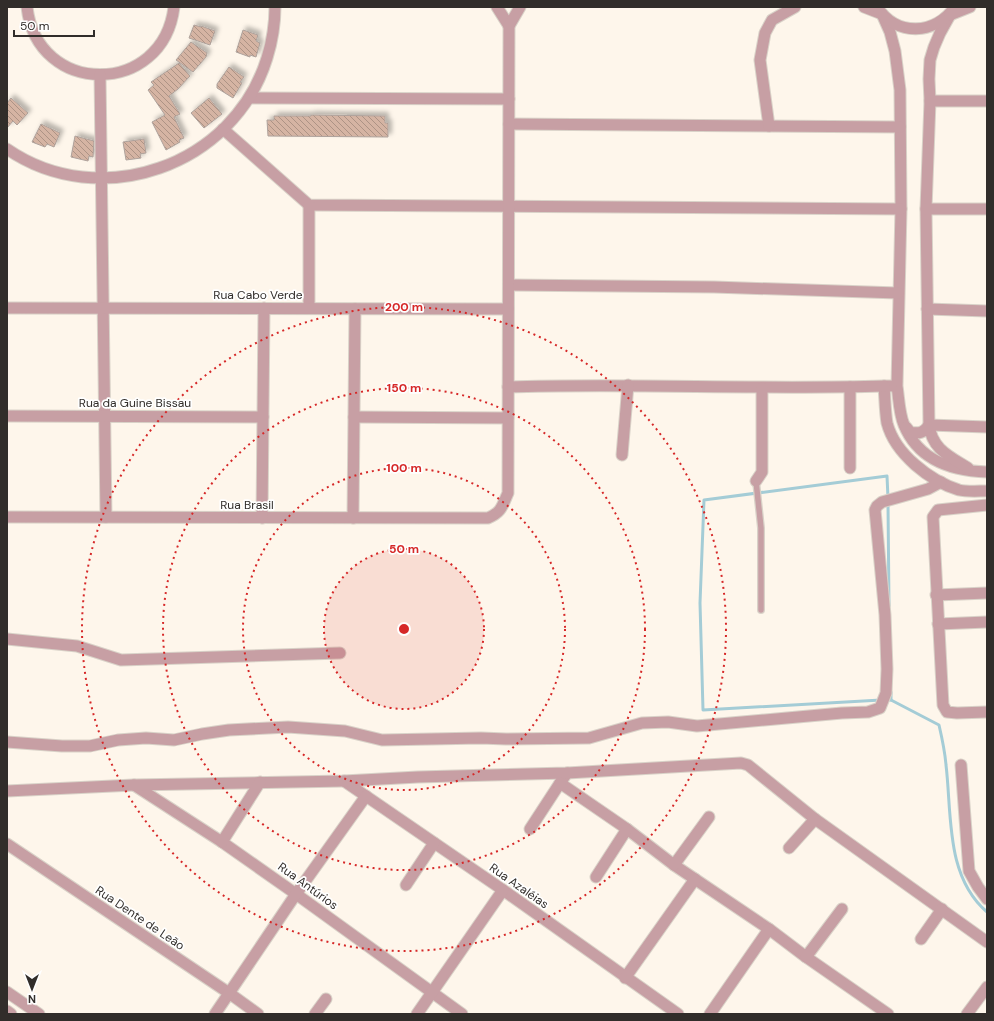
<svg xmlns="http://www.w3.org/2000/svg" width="994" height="1021" font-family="'DM Sans',sans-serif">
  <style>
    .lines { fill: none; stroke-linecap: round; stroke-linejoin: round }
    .stream { stroke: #a4ccd6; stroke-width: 3 }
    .building { fill: url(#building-back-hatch); stroke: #aea29c; filter: url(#shadow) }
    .service-casing { stroke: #d9d2c8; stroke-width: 8 }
    .minor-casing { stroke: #d9d2c8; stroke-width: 13 }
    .tertiary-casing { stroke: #d9d2c8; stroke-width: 13 }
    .service { stroke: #c79fa4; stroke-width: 5.5 }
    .minor { stroke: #c79fa4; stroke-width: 11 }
    .tertiary { stroke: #c79fa4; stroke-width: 11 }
    .ring { fill: none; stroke: #d62828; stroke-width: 2; stroke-dasharray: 2 4 }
    .labels { text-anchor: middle; stroke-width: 3.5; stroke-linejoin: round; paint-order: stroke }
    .street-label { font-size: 12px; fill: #312d2a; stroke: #fff }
    .centre { fill: #d62828; stroke: #fff; stroke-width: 2 }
    .ring-label { font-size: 12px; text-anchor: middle; font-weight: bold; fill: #d62828; stroke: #fff; stroke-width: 3.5; stroke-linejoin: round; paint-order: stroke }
  </style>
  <defs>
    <pattern id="building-back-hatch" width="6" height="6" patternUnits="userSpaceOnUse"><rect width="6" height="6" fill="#d5b4a3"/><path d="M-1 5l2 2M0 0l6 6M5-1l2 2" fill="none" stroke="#ad9385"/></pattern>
    <filter id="shadow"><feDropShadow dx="3.5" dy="-3.5" stdDeviation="2" flood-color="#0004"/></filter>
  </defs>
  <rect width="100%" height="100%" fill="#fef6eb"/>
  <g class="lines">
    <g class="stream">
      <polyline points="888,504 889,606"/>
      <polyline points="891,692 891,700"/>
      <polyline points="881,700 703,710 700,603 704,500 887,476 888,498"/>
      <path d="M 887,700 L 891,700 L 939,725 C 942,738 945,752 946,765 C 952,814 945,876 987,912"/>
    </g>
  </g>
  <g class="building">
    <polygon points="194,25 201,27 201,26 215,31 210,45 189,38"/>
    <polygon points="243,30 258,35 256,41 260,43 256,57 250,55 250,57 236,52"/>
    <polygon points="191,42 207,53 206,57 193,72 176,60"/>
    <polygon points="179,63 190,76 178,89 169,96 180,114 174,117 184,138 179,140 180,142 166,150 152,122 165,115 148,90 154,85 151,82"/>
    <polygon points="229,67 244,77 240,82 242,83 233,98 217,88 217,84"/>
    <polygon points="11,98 28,113 17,125 13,121 7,128 7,103"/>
    <polygon points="209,98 222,114 204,128 191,113"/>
    <polygon points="311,115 385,116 385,123 388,123 388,137 268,136 267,120 274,120 274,116 311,116"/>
    <polygon points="41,124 60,133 54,147 47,144 45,147 32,142"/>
    <polygon points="75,136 94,141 93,157 89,156 88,161 71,157"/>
    <polygon points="144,139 146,153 140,154 141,158 126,160 123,142"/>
  </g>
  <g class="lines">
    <g class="service-casing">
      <polyline id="service" points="756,481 761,528 761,610"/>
    </g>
    <g class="minor-casing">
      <g id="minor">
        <path d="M 27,7 C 37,97 163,97 174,7"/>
        <polyline points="497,7 509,26"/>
        <path d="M 882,14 L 890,32 L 895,51 L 900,90 L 901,209 L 897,386 C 899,399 899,413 904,425 C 919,461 952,471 987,472"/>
        <path d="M 950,15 L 940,33 L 934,47 L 930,60 L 929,79 L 930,101 L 926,209 L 929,425 C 932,449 949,456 968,468"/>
        <polyline points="100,75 106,517"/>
        <polyline points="250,98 509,99"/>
        <polyline points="930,101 987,101"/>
        <polyline points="509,124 900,127"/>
        <polyline points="769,126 760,60 765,33 772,20 795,7"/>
        <polyline points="223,129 309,205 901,209"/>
        <path d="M 7,149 C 100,213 234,166 267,58 C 272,42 275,24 275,7"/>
        <polyline points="309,205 309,308"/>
        <polyline points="926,209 987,209"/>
        <polyline points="509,285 714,287 898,293"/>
        <polyline points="7,308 508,309"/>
        <polyline points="927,309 987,311"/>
        <path d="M 891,386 L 884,386 C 885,398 885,411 887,423 C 895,454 930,481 959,490 C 967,492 978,491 987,491"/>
        <path d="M 508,387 C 633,383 759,390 884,386"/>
        <polyline points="850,387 850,468"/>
        <polyline points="7,416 263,417"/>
        <polyline points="354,417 508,418"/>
        <path d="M 906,427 L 910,432 C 919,434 924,433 929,425 L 987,427"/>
        <polyline points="622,455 628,385"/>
        <polyline points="756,481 762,472 762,388"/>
        <polyline points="987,505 938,510 933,517 943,705 947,712 957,713 987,712"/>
        <path d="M 7,517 L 488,518 C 502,512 502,506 508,493 L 509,26 L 520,7"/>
        <polyline points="262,518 264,308"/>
        <polyline points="353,518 355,309"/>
        <polyline points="936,595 987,593"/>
        <polyline points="938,624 987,622"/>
        <polyline points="7,639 77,646 121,660 340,653"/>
        <polyline points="7,742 62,746 90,746 118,740 146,738 174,740 202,734 229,730 288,727 345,731 382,740 481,738 506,739 589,738 642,723 668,722 697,726 842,713 868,712 880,708 886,693 887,669 885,615 875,510 877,506 882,502 928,489 941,482"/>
        <polyline points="961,765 969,871 978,887 987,899"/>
        <polyline points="567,773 560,783 627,829 674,865 769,929 806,957 888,1014"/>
        <polyline points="344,781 503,890 678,1014"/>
        <polyline points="134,785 222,842 296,894 462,1014"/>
        <polyline points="7,791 134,785 344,781 418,777 567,773 741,763 748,765 815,819 987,942"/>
        <polyline points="530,829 560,783"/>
        <polyline points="222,842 260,782"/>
        <polyline points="7,844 229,993 258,1014"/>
        <polyline points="789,848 815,819"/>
        <polyline points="674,865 709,817"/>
        <polyline points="596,877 627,829"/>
        <polyline points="406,885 434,843"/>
        <polyline points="921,939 942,909"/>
        <polyline points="806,957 842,909"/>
        <polyline points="625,978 695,879"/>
        <polyline points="7,992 39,1014"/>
        <polyline points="7,1011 11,1014"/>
        <polyline points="215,1014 296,894 366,796"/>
        <polyline points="315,1014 326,999"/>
        <polyline points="417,1014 503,890"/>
        <polyline points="710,1014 769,929"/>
        <polyline points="967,1014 987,987"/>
      </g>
    </g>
    <g class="tertiary-casing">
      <g id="tertiary">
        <polyline points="864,7 882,14"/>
        <path d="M 877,7 C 897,37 935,35 955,7"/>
        <polyline points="950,15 970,7"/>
      </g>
    </g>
    <use href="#service" class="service"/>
    <use href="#minor" class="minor"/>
    <use href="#tertiary" class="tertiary"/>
  </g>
  <circle cx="404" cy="629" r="80" fill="#d62828" fill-opacity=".12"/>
  <g class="ring">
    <circle cx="404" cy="629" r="80"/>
    <circle cx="404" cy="629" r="161"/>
    <circle cx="404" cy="629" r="241"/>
    <circle cx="404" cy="629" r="322"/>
  </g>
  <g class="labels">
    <g class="street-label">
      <text x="258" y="299">Rua Cabo Verde</text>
      <text x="135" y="407">Rua da Guine Bissau</text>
      <text x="247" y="509">Rua Brasil</text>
      <text transform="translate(308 886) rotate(36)" y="4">Rua Antúrios</text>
      <text transform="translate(519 886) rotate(35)" y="4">Rua Azaléias</text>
      <text transform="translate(140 918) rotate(34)" y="4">Rua Dente de Leão</text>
    </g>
  </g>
  <circle cx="404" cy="629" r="6" class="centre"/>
  <g class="ring-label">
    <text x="404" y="311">200 m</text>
    <text x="404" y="392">150 m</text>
    <text x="404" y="472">100 m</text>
    <text x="404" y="553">50 m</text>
  </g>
  <rect width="994" height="1021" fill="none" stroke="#312d2a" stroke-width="16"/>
  <g transform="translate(32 989) rotate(180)" stroke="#ffffff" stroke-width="3" paint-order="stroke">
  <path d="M0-3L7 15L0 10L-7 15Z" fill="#312d2a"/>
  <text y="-6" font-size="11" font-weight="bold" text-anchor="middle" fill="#312d2a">N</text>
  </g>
  <path d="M14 30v6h80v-6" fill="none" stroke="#312d2a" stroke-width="2"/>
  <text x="20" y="30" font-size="12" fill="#312d2a" stroke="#ffffff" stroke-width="3" paint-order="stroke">50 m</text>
</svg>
